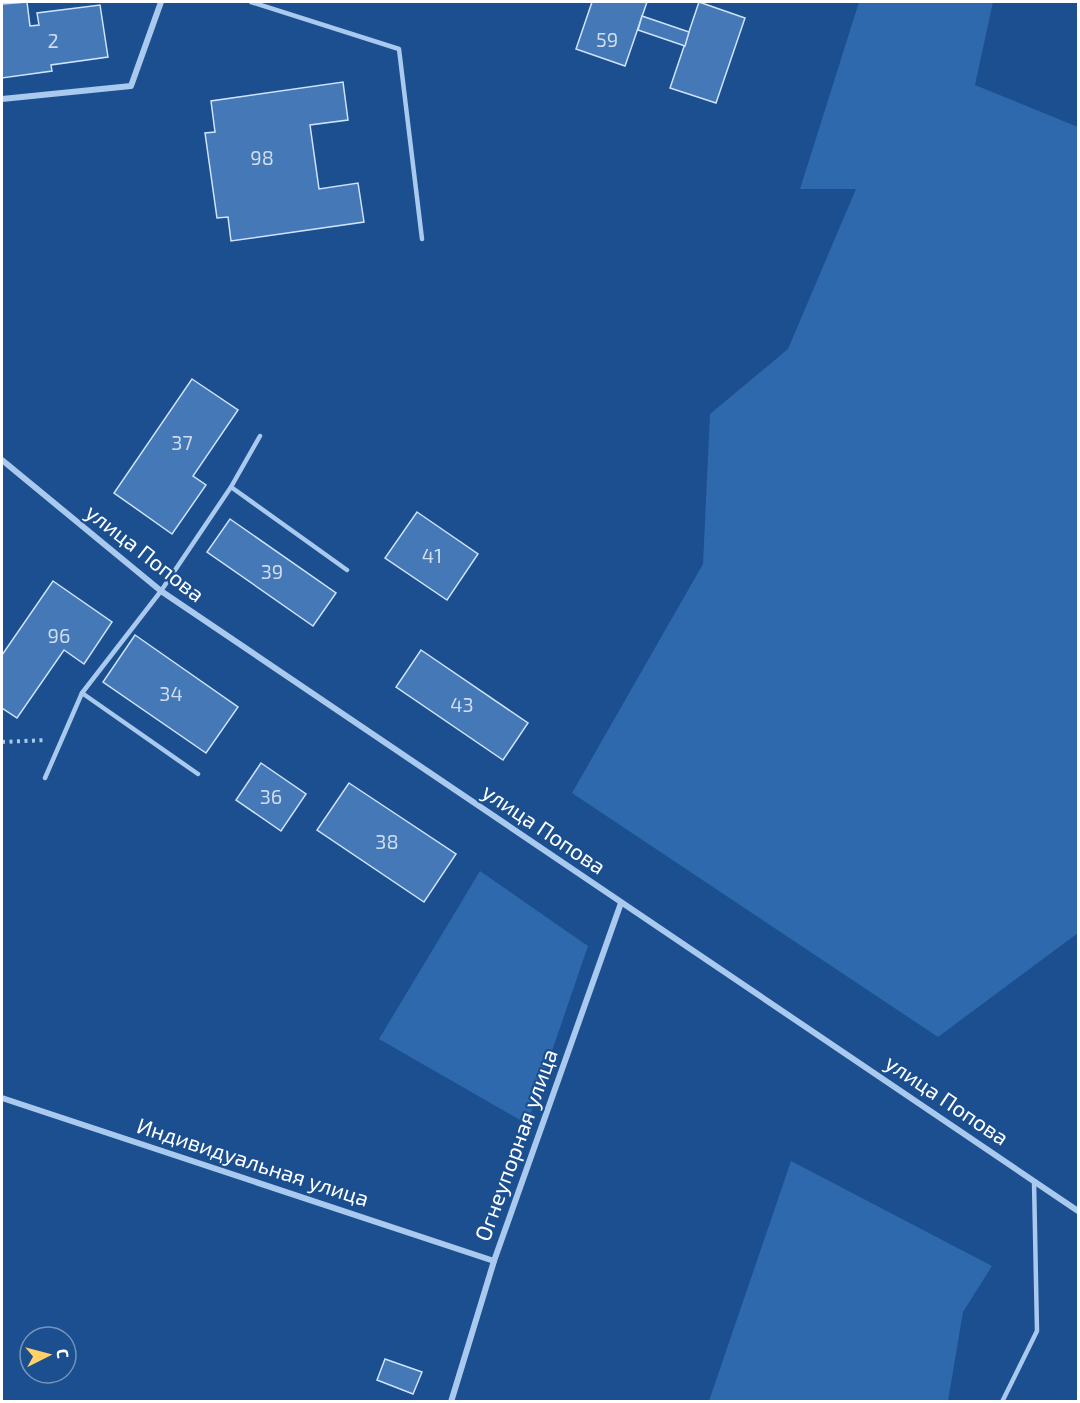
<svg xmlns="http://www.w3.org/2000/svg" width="1080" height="1403" font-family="'Exo 2',sans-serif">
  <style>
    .green { fill: #2e69ad }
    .building { fill: #4478b7; stroke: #cfe3fa; stroke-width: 1.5 }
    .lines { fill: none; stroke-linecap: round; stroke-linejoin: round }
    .path { stroke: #a9c9ee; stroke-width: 4; stroke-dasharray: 3 4.5; stroke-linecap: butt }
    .service { stroke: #a9c9ee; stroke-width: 4.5 }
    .minor { stroke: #a9c9ee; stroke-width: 6 }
    .labels { text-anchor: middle; stroke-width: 4.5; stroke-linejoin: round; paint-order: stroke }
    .number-label { font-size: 20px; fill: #d0dded }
    .street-label { font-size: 22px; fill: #fff; stroke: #1b4f8f }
  </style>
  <rect width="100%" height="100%" fill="#1b4f8f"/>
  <g class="green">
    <polygon points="859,2 993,2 975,85 1078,127 1078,933 938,1037 572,793 703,564 710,414 788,349 856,189 800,189"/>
    <polygon points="480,871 588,946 527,1124 379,1039"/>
    <polygon points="791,1161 992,1266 963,1312 948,1401 709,1401"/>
  </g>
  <g class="building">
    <polygon points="27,2 30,26 39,25 37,13 100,5 108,57 51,65 52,71 2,78 2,4"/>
    <polygon points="592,2 647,2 625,66 576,49"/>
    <polygon points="699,2 745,18 716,103 670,88"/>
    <polygon points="642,16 689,32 685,46 638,30"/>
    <polygon points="343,82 348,120 310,125 319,189 358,183 364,222 231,241 228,217 217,218 205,133 215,132 211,101"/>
    <polygon points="192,379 238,410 193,476 206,485 172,534 114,493"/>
    <polygon points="417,512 478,554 447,600 385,558"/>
    <polygon points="230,519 336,593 313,626 207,552"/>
    <polygon points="53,581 112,622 84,664 64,650 17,718 2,708 2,655"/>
    <polygon points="135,635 238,707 206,753 103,682"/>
    <polygon points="421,650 528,723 503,760 396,687"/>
    <polygon points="261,763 306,794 281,831 236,800"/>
    <polygon points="349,783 456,854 424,902 317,830"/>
    <polygon points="385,1359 422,1372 413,1394 377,1380"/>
  </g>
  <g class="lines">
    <polyline class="path" points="2,742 46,740"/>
    <g class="service">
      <polyline points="251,2 399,49 422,239"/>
      <polyline points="231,487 260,436"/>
      <polyline points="198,774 82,693 161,591 231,487 347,570"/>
      <polyline points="45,778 82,693"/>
      <polyline points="1002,1402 1037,1331 1034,1181"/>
    </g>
    <g class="minor">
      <polyline points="2,99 131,86 161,2"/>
      <polyline points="2,460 161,591 1078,1211"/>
      <polyline points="2,1098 494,1261"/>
      <polyline points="451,1402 494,1261 621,903"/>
    </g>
  </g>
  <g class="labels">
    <g class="number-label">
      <text x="607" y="47">59</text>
      <text x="53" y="48">2</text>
      <text x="262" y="165">98</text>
      <text x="182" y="450">37</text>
      <text x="432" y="563">41</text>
      <text x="272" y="579">39</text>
      <text x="59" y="643">96</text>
      <text x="171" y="701">34</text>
      <text x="462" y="712">43</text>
      <text x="271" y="804">36</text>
      <text x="387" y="849">38</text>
    </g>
    <g class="street-label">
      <text transform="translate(145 553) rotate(38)" y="8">улица Попова</text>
      <text transform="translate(544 829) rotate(34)" y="8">улица Попова</text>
      <text transform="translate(947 1100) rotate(34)" y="8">улица Попова</text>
      <text transform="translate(516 1145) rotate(-70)" y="8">Огнеупорная улица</text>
      <text transform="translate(253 1162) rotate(18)" y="8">Индивидуальная улица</text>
    </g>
  </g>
  <rect width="1080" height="1403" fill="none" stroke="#ffffff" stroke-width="6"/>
  <g transform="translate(48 1355) rotate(84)"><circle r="28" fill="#1b4f8f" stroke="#7695bc" stroke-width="1.5"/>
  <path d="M0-4.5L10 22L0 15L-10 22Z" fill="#ffd166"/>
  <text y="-9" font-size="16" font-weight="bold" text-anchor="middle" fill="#ffffff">С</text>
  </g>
</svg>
